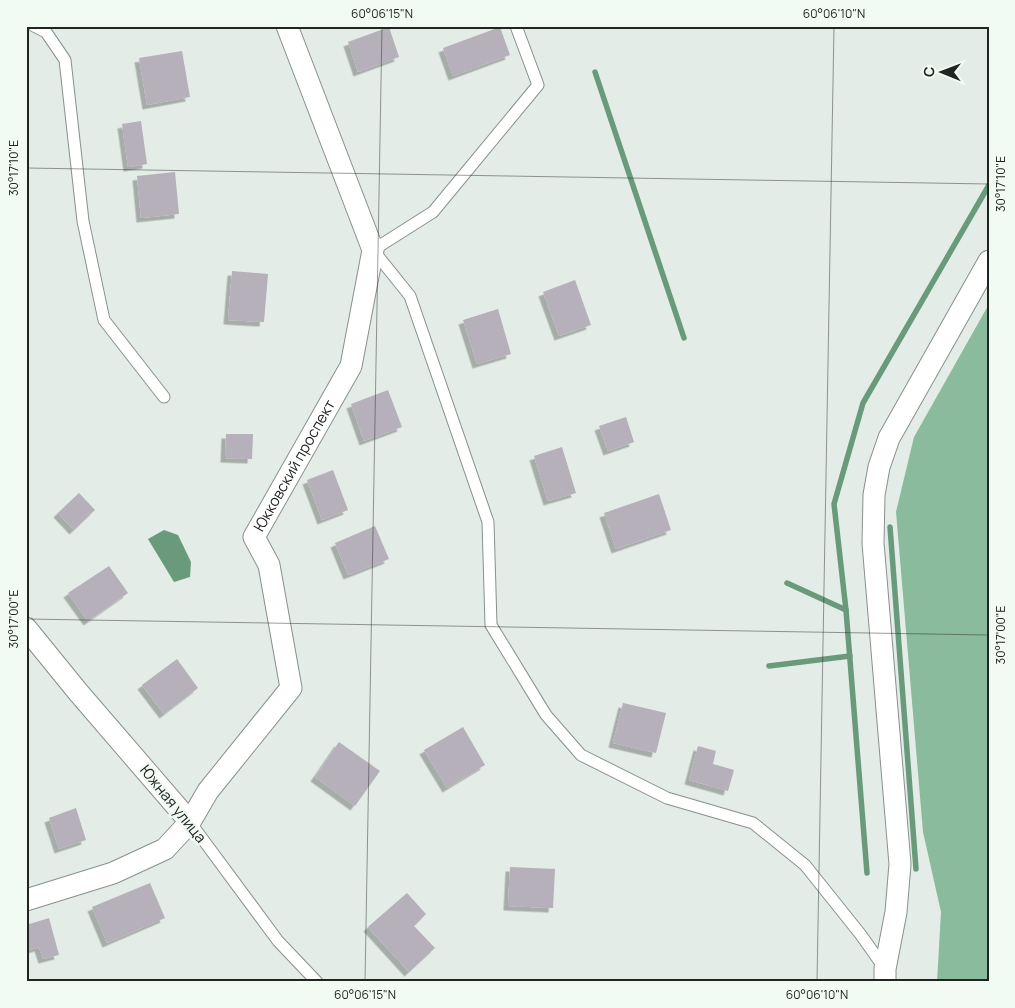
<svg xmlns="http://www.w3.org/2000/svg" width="1015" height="1008" font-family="Manrope,sans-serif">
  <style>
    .forest { fill: #8abb9c }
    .water { fill: #699a7b }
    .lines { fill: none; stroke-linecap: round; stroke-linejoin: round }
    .stream { stroke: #699a7b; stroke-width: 5.5 }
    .building { fill: #b5b0b9; filter: url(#shadow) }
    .lane-casing { stroke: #88918b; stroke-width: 13 }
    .street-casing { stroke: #88918b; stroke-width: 23 }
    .lane { stroke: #fff; stroke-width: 11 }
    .street { stroke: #fff; stroke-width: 21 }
    .ticks { fill: none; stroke: #212522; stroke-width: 1; stroke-opacity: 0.45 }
    .labels { text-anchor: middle; stroke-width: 5; stroke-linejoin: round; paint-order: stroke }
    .street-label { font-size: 15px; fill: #212522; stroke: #f1faf3 }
    .neatline { fill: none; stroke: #212522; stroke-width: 2 }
    .ticks-label { font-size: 12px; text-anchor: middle; fill: #212522 }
  </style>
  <defs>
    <filter id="shadow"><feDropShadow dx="-4.5" dy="4.5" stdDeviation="0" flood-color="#0004"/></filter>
  </defs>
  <rect width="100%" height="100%" fill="#e3ece6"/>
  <polygon class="forest" points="989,304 989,982 937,982 941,912 923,832 896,512 914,437"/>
  <polygon class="water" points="164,530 178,535 191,562 190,577 174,582 148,539"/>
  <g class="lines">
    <g class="stream">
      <polyline points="595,72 684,338"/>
      <polyline points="890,527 916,869"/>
      <polyline points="787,583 846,610"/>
      <polyline points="769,666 850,656"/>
      <polyline points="867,873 846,610 834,504 863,403 989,185"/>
    </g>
  </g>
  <g class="building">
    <polygon points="389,27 399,57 358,72 348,42"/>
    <polygon points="500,27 510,55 453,76 443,48"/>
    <polygon points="182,51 190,97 147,105 139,58"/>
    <polygon points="141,121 147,164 128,167 122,124"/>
    <polygon points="175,172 179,214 141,218 137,176"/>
    <polygon points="232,271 268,274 264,322 228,320"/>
    <polygon points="575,280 591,325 559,336 543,292"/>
    <polygon points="498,309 511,354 477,364 463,320"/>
    <polygon points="388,390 402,427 364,441 351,404"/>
    <polygon points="626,417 634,442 608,451 599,426"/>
    <polygon points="226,434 253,434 252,459 225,458"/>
    <polygon points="562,447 576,493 548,501 534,456"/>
    <polygon points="333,470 348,510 322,520 307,480"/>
    <polygon points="79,493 95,510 74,530 58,513"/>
    <polygon points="659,494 671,530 616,549 604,513"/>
    <polygon points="375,526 389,559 348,575 335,543"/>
    <polygon points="109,566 128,593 88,621 68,593"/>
    <polygon points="177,659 198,688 164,714 142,685"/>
    <polygon points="623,703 666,713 656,753 613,743"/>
    <polygon points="463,727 485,765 447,788 424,750"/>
    <polygon points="339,742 380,771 355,806 315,777"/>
    <polygon points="698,746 716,751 713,764 734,770 728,791 689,780"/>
    <polygon points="76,808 86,840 59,849 49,818"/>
    <polygon points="510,867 555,869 553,908 508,906"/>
    <polygon points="150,883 165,918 107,943 92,907"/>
    <polygon points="407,893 426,914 414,926 435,948 409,972 368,927"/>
    <polygon points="49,918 59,955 43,959 39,947 26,951 26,925"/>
  </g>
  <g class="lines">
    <g class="lane-casing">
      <g id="lane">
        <polyline points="34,26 46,32 65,60 83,221 104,320 164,397"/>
        <polyline points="516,26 538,85 433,212 373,250 410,296 488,522 491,625 546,715 581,755 667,798 753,823 805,865 861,935 885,969"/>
        <polyline points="190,822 278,941 317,982"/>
      </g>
    </g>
    <g class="street-casing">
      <g id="street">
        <polyline points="26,628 78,692 190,822"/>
        <path id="s1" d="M 26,900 L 113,873 L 165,849 L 190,822 L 208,791 L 291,688 L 269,565 L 254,537 L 351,366 L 373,250 L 287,26"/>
        <polyline points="885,982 885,969 896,912 900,864 873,543 874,495 879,467 889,438 989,261"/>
      </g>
    </g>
    <use href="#lane" class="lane"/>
    <use href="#street" class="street"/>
  </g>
  <path class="ticks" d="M 26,168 L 989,184M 26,619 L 989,635M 365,982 L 382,26M 817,982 L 834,26"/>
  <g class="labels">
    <g class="street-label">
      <text dy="5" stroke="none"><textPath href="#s1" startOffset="592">Юкковский проспект</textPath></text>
      <text transform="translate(173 804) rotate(51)" y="5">Южная улица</text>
    </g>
  </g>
  <rect width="1015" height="1008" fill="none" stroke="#f1faf3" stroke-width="55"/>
  <g transform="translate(942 72) rotate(271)" stroke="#f1faf3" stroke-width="4" paint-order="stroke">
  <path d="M0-4L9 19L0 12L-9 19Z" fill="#212522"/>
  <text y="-8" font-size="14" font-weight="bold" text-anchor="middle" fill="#212522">С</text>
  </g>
  <rect x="28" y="28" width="960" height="952" class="neatline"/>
  <g class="ticks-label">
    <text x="382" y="18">60°06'15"N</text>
    <text x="834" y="18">60°06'10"N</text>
    <text transform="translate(14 168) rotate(-90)" y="4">30°17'10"E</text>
    <text transform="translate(1001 184) rotate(-90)" y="4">30°17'10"E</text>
    <text transform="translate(14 619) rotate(-90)" y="4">30°17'00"E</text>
    <text transform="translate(1001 635) rotate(-90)" y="4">30°17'00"E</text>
    <text x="365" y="999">60°06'15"N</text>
    <text x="817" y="999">60°06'10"N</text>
  </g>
</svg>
